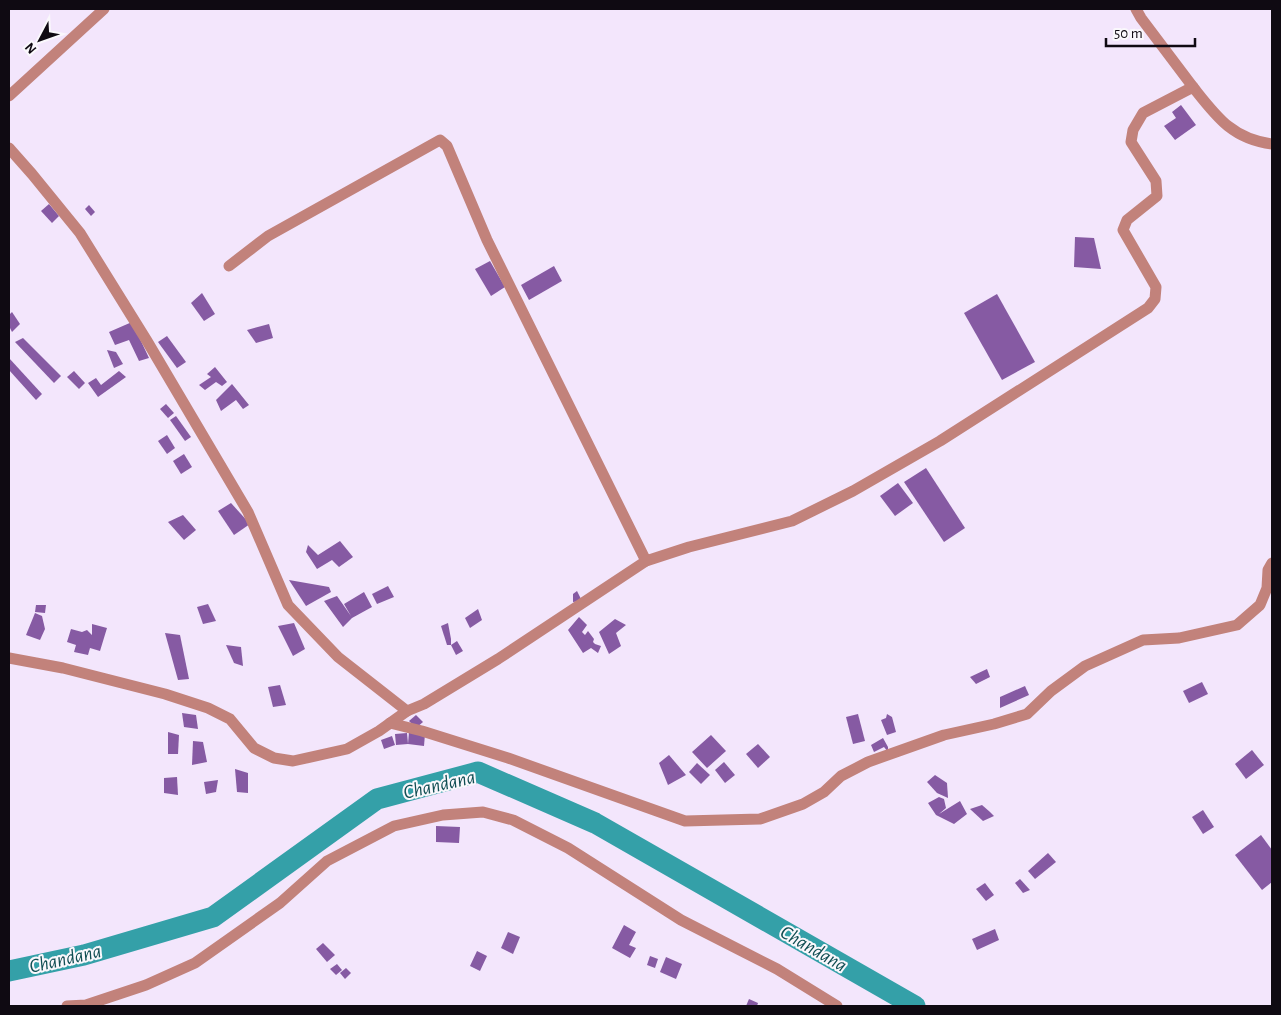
<svg xmlns="http://www.w3.org/2000/svg" width="1281" height="1015" font-family="'Alegreya Sans',sans-serif">
  <style>
    .lines { fill: none; stroke-linecap: round; stroke-linejoin: round }
    .river { stroke: #34a0a8; stroke-width: 21 }
    .building { fill: #865aa3 }
    .street { stroke: #c2827b; stroke-width: 11 }
    .labels { text-anchor: middle; stroke-width: 4; stroke-linejoin: round; paint-order: stroke }
    .water-label { font-size: 20px; font-style: italic; fill: #104e53; stroke: #faf8fc }
  </style>
  <rect width="100%" height="100%" fill="#f3e6fc"/>
  <g class="lines">
    <polyline class="river" points="9,971 84,955 213,917 377,799 478,772 595,823 915,1006"/>
  </g>
  <g class="building">
    <polygon points="1181,105 1196,125 1175,140 1164,126 1176,118 1172,112"/>
    <polygon points="49,204 59,216 52,223 41,211"/>
    <polygon points="89,205 95,212 91,216 85,209"/>
    <polygon points="1075,237 1094,238 1101,269 1074,267"/>
    <polygon points="490,261 505,287 491,296 475,269"/>
    <polygon points="554,266 562,281 529,300 521,285"/>
    <polygon points="202,293 215,314 204,321 191,303"/>
    <polygon points="997,294 1035,362 1002,380 964,313"/>
    <polygon points="12,312 20,324 12,332 9,326 9,315"/>
    <polygon points="132,322 149,358 139,361 129,340 115,345 109,332"/>
    <polygon points="269,324 273,338 256,343 247,330"/>
    <polygon points="167,336 186,362 177,368 158,342"/>
    <polygon points="23,338 61,376 54,383 15,342"/>
    <polygon points="107,350 116,352 123,364 114,368"/>
    <polygon points="9,358 42,394 36,400 9,370"/>
    <polygon points="215,367 227,382 222,386 216,382 205,390 199,385 211,377 207,374"/>
    <polygon points="74,371 85,383 79,389 67,377"/>
    <polygon points="119,371 126,377 98,397 88,383 96,378 101,385"/>
    <polygon points="232,384 249,405 243,409 236,400 221,411 216,400"/>
    <polygon points="166,404 174,413 168,418 160,409"/>
    <polygon points="176,416 191,437 185,441 170,420"/>
    <polygon points="167,435 175,448 167,454 158,441"/>
    <polygon points="184,454 192,467 181,474 173,461"/>
    <polygon points="926,468 965,528 944,542 904,482"/>
    <polygon points="898,483 913,503 895,516 880,496"/>
    <polygon points="231,503 250,524 234,535 218,511"/>
    <polygon points="183,515 196,530 184,540 168,522"/>
    <polygon points="340,541 353,557 339,567 332,560 317,569 306,552 308,545 318,555"/>
    <polygon points="289,580 329,587 331,592 306,606"/>
    <polygon points="388,586 394,597 377,604 372,594"/>
    <polygon points="577,591 582,601 573,602 573,594"/>
    <polygon points="364,592 372,607 352,618 343,627 324,601 337,596 351,616 344,604"/>
    <polygon points="208,604 216,621 203,624 197,607"/>
    <polygon points="36,605 46,605 45,613 35,612"/>
    <polygon points="478,609 482,620 470,628 465,618"/>
    <polygon points="35,613 42,616 45,629 40,640 26,635"/>
    <polygon points="579,617 587,625 582,632 585,635 588,631 594,639 593,642 595,644 601,646 598,653 591,648 583,653 568,630"/>
    <polygon points="615,619 626,625 616,633 621,646 609,654 599,632"/>
    <polygon points="294,623 305,649 293,656 278,626"/>
    <polygon points="448,623 451,639 451,645 447,645 441,626"/>
    <polygon points="92,624 107,628 100,651 90,648 88,655 74,652 76,645 67,642 71,629 82,632 87,630 92,635"/>
    <polygon points="165,633 180,635 189,679 178,680"/>
    <polygon points="457,641 463,651 456,655 451,645"/>
    <polygon points="226,645 241,647 243,666 234,663"/>
    <polygon points="987,669 990,677 976,684 970,677"/>
    <polygon points="1202,682 1208,694 1189,703 1183,691"/>
    <polygon points="280,685 286,705 273,707 268,687"/>
    <polygon points="1025,686 1029,695 1000,708 1000,697"/>
    <polygon points="182,713 196,715 198,729 184,727"/>
    <polygon points="858,714 865,741 853,744 846,717"/>
    <polygon points="887,714 892,717 896,732 887,735 881,720 886,718"/>
    <polygon points="416,715 423,722 416,728 409,721"/>
    <polygon points="168,732 179,735 178,754 168,754"/>
    <polygon points="409,732 425,734 424,746 408,744"/>
    <polygon points="407,733 408,744 396,745 395,734"/>
    <polygon points="711,735 726,751 707,768 692,752"/>
    <polygon points="392,736 395,745 384,749 381,740"/>
    <polygon points="883,738 888,747 888,752 884,747 874,752 871,745"/>
    <polygon points="193,741 203,742 207,762 192,765"/>
    <polygon points="758,744 770,757 758,768 746,754"/>
    <polygon points="1252,750 1264,765 1246,779 1235,764"/>
    <polygon points="669,755 686,775 668,785 659,763"/>
    <polygon points="724,762 735,775 725,783 715,770"/>
    <polygon points="697,763 710,775 701,784 689,772"/>
    <polygon points="235,769 248,773 248,793 237,792"/>
    <polygon points="935,775 947,783 948,798 937,793 927,782"/>
    <polygon points="177,777 178,795 164,793 164,778"/>
    <polygon points="218,780 216,792 206,794 204,782"/>
    <polygon points="939,797 944,799 946,808 939,814 960,801 967,814 954,824 936,815 928,803"/>
    <polygon points="982,805 990,812 994,816 983,821 970,809"/>
    <polygon points="1203,810 1214,827 1203,834 1192,817"/>
    <polygon points="436,826 460,827 459,843 436,842"/>
    <polygon points="1261,835 1272,850 1272,882 1262,890 1235,855"/>
    <polygon points="1048,853 1056,862 1035,879 1028,871"/>
    <polygon points="1020,879 1030,890 1023,893 1015,883"/>
    <polygon points="985,883 994,895 986,901 976,889"/>
    <polygon points="624,925 636,932 629,945 636,948 630,958 612,948"/>
    <polygon points="995,929 999,940 977,950 972,939"/>
    <polygon points="508,932 520,937 513,954 501,948"/>
    <polygon points="323,943 335,955 327,962 316,949"/>
    <polygon points="477,951 487,956 480,971 470,966"/>
    <polygon points="650,956 658,959 655,968 647,965"/>
    <polygon points="666,957 682,964 676,979 660,972"/>
    <polygon points="337,964 342,970 336,975 330,969"/>
    <polygon points="346,968 351,973 345,979 340,973"/>
    <polygon points="749,999 758,1003 757,1006 746,1006"/>
  </g>
  <g class="lines">
    <g class="street">
      <polyline points="1136,9 1141,18 1193,87"/>
      <polyline points="9,96 104,9"/>
      <polyline points="9,148 32,174 80,233 147,341 248,512 288,605 338,657 407,711"/>
      <path d="M 229,266 L 268,236 L 440,140 L 447,146 L 487,240 L 646,561 L 689,547 L 792,521 L 853,491 L 940,441 L 1148,308 L 1155,299 L 1156,287 L 1123,230 L 1127,220 L 1157,196 L 1156,181 L 1131,142 L 1133,130 L 1143,113 L 1193,87 C 1216,116 1232,139 1272,144"/>
      <polyline points="9,658 63,668 165,694 208,708 230,719 254,748 274,758 293,761 347,749 379,731 407,711 424,704 498,659 646,561"/>
      <polyline points="390,723 422,731 508,758 685,821 760,819 803,804 824,792 841,776 868,762 944,735 994,724 1027,714 1051,691 1085,666 1143,640 1179,638 1237,625 1260,605 1267,588 1268,570 1272,563"/>
      <polyline points="67,1006 86,1005 146,985 195,963 280,903 327,861 394,826 443,815 483,812 513,820 568,848 681,920 777,969 837,1006"/>
    </g>
  </g>
  <g class="labels">
    <g class="water-label">
      <text transform="translate(439 784) rotate(-13)" y="7">Chandana</text>
      <text transform="translate(814 948) rotate(30)" y="7">Chandana</text>
      <text transform="translate(65 958) rotate(-13)" y="7">Chandana</text>
    </g>
  </g>
  <rect width="1281" height="1015" fill="none" stroke="#0f0a12" stroke-width="20"/>
  <g transform="translate(40 40) rotate(229)" stroke="#faf8fc" stroke-width="4" paint-order="stroke">
  <path d="M0-4L9 19L0 12L-9 19Z" fill="#0f0a12"/>
  <text y="-8" font-size="14" font-weight="bold" text-anchor="middle" fill="#0f0a12">N</text>
  </g>
  <path d="M1106 38v8h89v-8" fill="none" stroke="#0f0a12" stroke-width="2.5"/>
  <text x="1114" y="38" font-size="15" fill="#0f0a12" stroke="#faf8fc" stroke-width="4" paint-order="stroke">50 m</text>
</svg>
